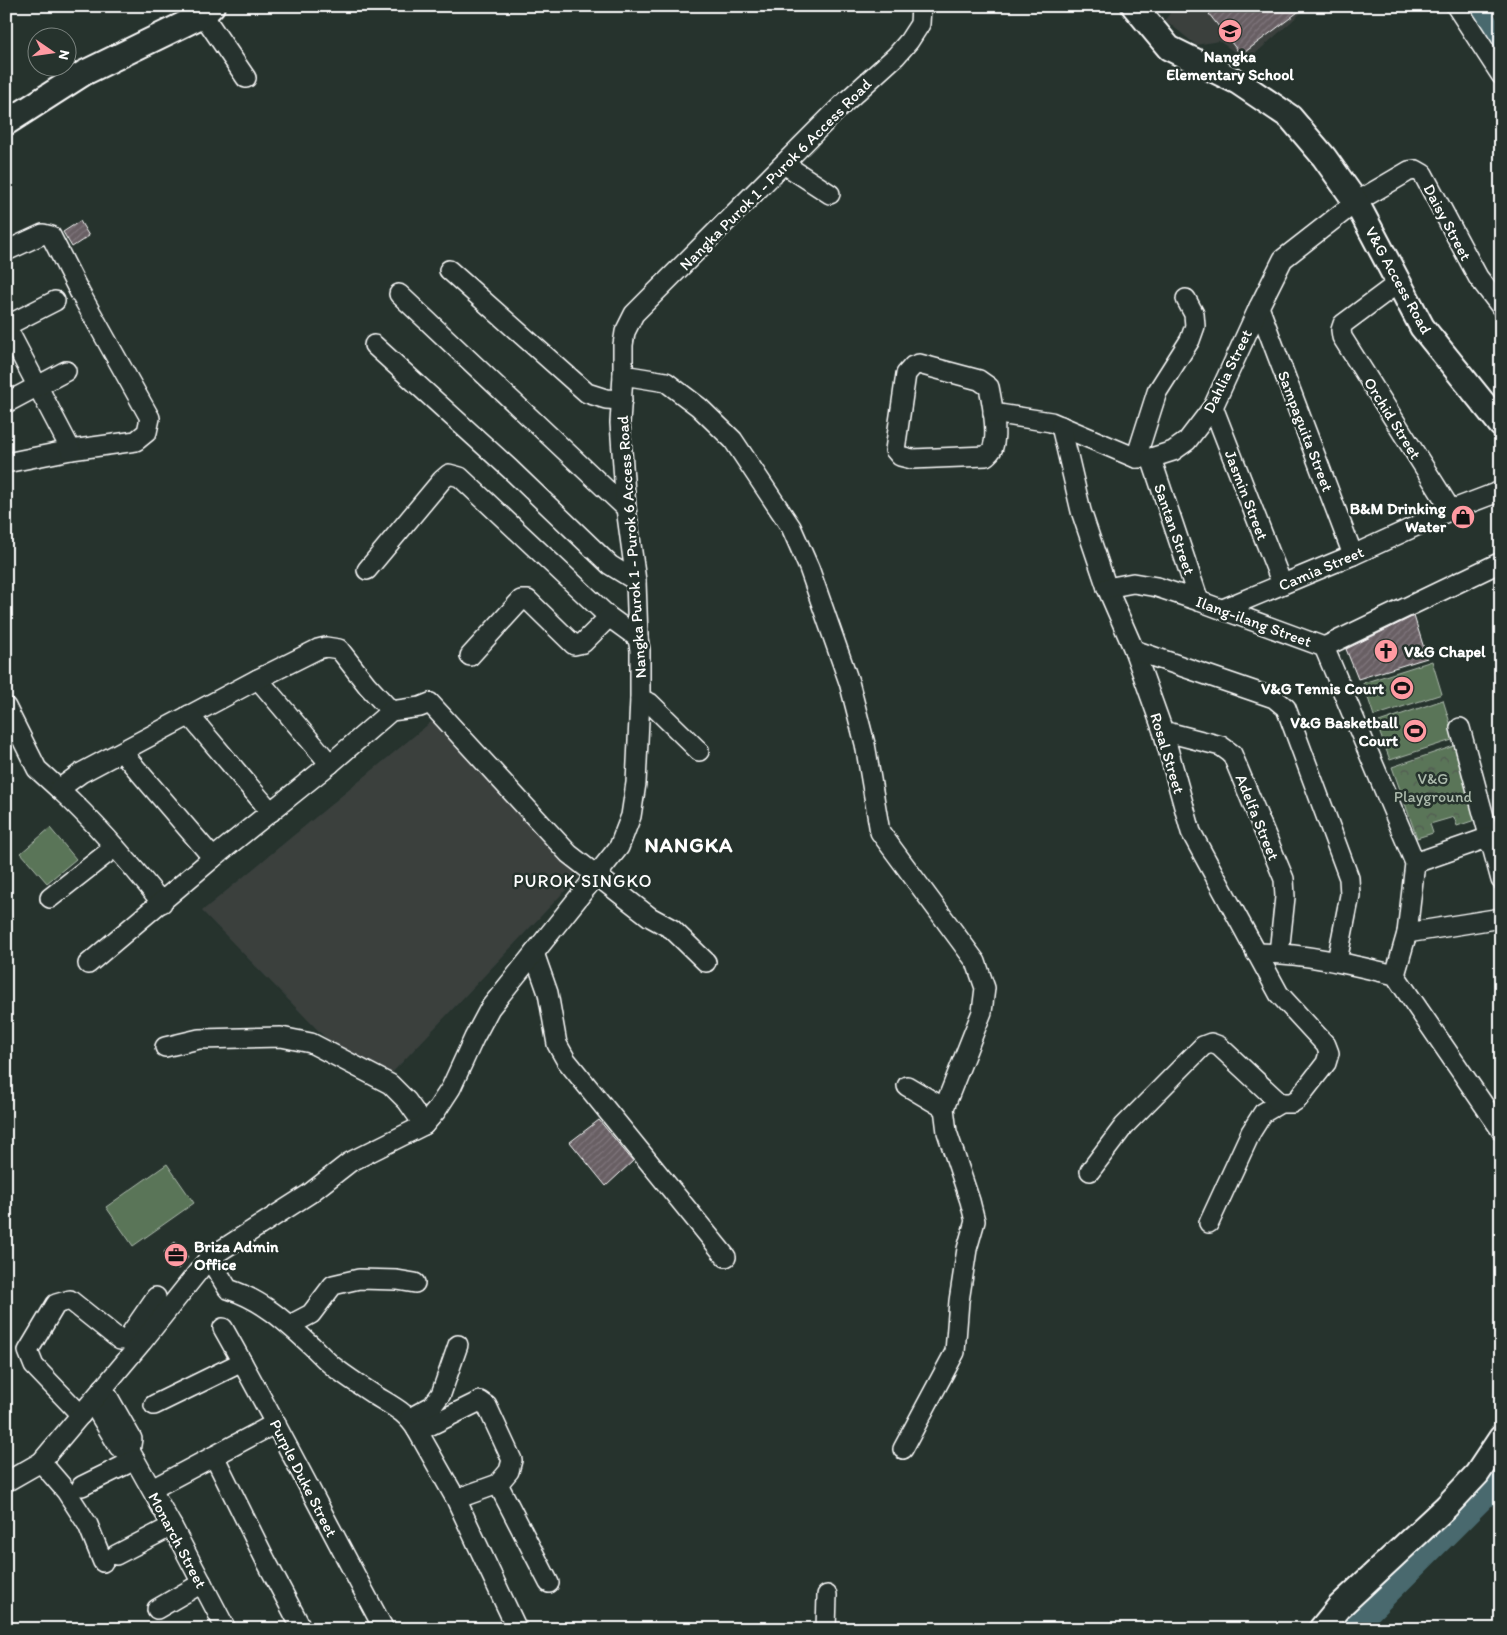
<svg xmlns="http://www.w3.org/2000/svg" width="1507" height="1635" font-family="Itim,sans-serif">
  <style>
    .built { fill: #3a403e }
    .grass { fill: #5a7459; stroke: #acbaac }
    .forest { fill: url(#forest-crowns); stroke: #acbaac }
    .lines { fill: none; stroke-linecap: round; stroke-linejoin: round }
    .river { stroke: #48696e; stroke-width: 29 }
    .building { fill: url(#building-hatch); stroke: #fff }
    .minor-casing { stroke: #fff; stroke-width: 22 }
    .tertiary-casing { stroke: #fff; stroke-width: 28 }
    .minor { stroke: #26332d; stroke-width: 19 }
    .tertiary { stroke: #26332d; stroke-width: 24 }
    .labels { text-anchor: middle; stroke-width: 5; stroke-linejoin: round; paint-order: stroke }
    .poi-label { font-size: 16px; font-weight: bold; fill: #fff; stroke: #26332d; text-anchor: end }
    .street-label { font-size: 16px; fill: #fff; stroke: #26332d }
    .park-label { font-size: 16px; fill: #acbaac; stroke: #26332d }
    .neighbourhood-label { font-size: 18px; letter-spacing: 1px; fill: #fff; stroke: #26332d }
    .district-label { font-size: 21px; font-weight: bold; letter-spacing: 1px; fill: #fff; stroke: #26332d }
  </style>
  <defs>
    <pattern id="forest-crowns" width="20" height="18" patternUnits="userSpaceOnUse" patternTransform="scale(1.25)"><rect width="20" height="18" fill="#5a7459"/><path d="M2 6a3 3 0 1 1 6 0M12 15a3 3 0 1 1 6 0" fill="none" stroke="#525c51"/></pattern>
    <pattern id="building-hatch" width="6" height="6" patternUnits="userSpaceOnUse" patternTransform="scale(1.25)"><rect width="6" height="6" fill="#685e64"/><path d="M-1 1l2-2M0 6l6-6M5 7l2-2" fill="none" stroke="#7f767b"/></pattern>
  </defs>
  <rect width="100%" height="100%" fill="#26332d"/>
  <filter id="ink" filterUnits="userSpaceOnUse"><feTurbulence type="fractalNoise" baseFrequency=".02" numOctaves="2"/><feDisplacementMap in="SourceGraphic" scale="10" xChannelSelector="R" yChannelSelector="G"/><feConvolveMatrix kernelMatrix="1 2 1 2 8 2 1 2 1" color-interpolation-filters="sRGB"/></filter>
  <g filter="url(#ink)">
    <g class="built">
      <polygon points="1175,6 1309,6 1247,61 1219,41 1196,45 1165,20"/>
      <polygon points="437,717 579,876 389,1076 345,1058 202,911"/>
    </g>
    <g class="grass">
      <polygon points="1432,661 1442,694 1374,716 1363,683"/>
      <polygon points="1443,700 1455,739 1390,760 1376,723"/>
      <polygon points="50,828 76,859 47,883 21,853"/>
      <polygon points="167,1164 194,1203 133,1246 106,1207"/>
    </g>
    <polygon class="forest" points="1454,746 1475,820 1457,826 1454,817 1430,824 1433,833 1417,838 1392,767"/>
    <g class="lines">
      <g class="river">
        <polyline points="1472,6 1501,52"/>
        <polyline points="1348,1629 1495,1482 1501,1468"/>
      </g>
    </g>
    <g class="building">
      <polygon points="1207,6 1306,6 1241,55 1209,14 1212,12"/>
      <polygon points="80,221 89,236 72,247 63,232"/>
      <polygon points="1414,616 1427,658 1358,679 1346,649"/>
      <polygon points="599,1120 633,1161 606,1186 570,1142"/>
      <polygon points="175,1242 188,1257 178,1269 164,1252"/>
    </g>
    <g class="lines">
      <g class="minor-casing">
        <g id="minor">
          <polyline points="1456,6 1501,75"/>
          <polyline points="203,15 246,78"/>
          <polyline points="784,164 830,194"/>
          <polyline points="6,251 43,234 51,236 80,293 150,418 147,432 136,441 71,450 6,463"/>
          <polyline points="449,270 587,393 606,399 622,400"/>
          <polyline points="1398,283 1343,324 1341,330 1342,337 1451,510"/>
          <polyline points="399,294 626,508"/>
          <polyline points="1259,307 1353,555"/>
          <polyline points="6,326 71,450"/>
          <polyline points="6,326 55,301"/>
          <polyline points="374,345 510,469 610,565 636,581"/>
          <path d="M 919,364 L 979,380 L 989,387 C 992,402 998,432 993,447 C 992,451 989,453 986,456 L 912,459 L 900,456 L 895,450 L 906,374 L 913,366 Z"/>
          <polyline points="623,375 666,382 699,407 733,440 791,527 809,568 849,682 865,744 880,832 976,962 985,988 982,1012 944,1108 947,1132 970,1201 975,1221 967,1249 959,1301 955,1352 903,1449"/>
          <polyline points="6,403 66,371"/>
          <polyline points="1213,407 1282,584"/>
          <polyline points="993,413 1051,422 1136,458 1151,458 1173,451 1187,441 1213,407 1259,307 1283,259 1356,202 1409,171 1416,170 1423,174 1478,277 1501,307"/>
          <polyline points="1061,426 1081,511 1107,588 1134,650 1163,731 1191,832 1279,994 1326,1045 1329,1053 1326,1063 1298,1099 1292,1103 1280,1103 1263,1113 1251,1132 1209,1223"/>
          <polyline points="1136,458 1157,392 1190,340 1195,326 1194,314 1186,299"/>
          <polyline points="1151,458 1199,601"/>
          <polyline points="367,570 442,480 449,474 460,477 609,617 638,638"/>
          <polyline points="1107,588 1133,583 1157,587 1199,601 1324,647 1415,863 1407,933 1395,975"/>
          <polyline points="1223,609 1353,555 1451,510 1501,491"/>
          <polyline points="1324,647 1501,562"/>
          <polyline points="1134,650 1274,698 1286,708 1349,878 1350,895 1337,961"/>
          <polyline points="470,656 521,600 528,600 574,645 583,643 609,617"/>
          <polyline points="258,679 330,764"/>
          <polyline points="640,699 650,703 699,751"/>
          <polyline points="6,707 37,769 59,789 81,773 258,679 318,649 326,647 339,649 367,685 391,711"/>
          <polyline points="189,715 271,812"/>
          <polyline points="1460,728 1501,880"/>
          <polyline points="1163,731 1221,746 1232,754 1284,879 1285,897 1279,953"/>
          <polyline points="122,752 213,858"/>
          <path d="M 59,789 C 96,823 130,863 162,903"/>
          <polyline points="1415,863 1490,837"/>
          <polyline points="50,898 115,847"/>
          <polyline points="1407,933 1501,918"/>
          <polyline points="534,953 548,993 557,1044 566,1060 726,1257"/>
          <path d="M 1256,953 C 1303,953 1349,964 1395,975 L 1501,1130"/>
          <polyline points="88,964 213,858 330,764 391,711 420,707 430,703 569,854 650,917 672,929 706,962"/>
          <polyline points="165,1047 199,1039 281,1037 311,1043 390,1084 407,1101 424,1125"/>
          <polyline points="907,1086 944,1108"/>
          <polyline points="1090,1171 1124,1126 1203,1046 1211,1043 1219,1046 1280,1103"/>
          <path d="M 209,1258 L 228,1289 C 263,1300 286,1322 313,1347 C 321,1355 329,1364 338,1370 C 350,1379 364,1388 376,1396 C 394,1407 406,1412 417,1430"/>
          <polyline points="290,1325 311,1314 333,1285 359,1279 397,1280 415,1283"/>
          <path d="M 223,1328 C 279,1427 330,1529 384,1629"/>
          <polyline points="103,1388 132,1439 130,1451"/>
          <polyline points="92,1402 119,1447 130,1451 172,1526 226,1629"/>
          <polyline points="154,1405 242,1362"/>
          <polyline points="81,1415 34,1366 28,1351 56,1304 70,1300 120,1340 127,1339 156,1297"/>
          <polyline points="410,1418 432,1406 441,1394 458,1345"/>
          <polyline points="214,1456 265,1559 302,1629"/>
          <polyline points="41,1462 66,1491 88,1525 103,1562"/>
          <polyline points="6,1482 41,1462 142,1342 209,1258 309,1194 350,1162 424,1125 436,1111 451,1088 474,1038 490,1008 619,847 631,816 636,783 640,699 640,650 638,638 636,581 626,508 620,423 623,375 623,345 625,332 634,314 841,106 896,56 909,41 920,24 921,6"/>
          <polyline points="498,1484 549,1583"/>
          <polyline points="82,1486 135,1460"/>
          <polyline points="152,1489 276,1423"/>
          <polyline points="456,1499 498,1484 509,1471 512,1460 487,1406 480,1401 427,1427 417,1430 456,1499 517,1629"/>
          <polyline points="116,1555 172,1526"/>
          <polyline points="157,1609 202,1583"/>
          <polyline points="826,1629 827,1595"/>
        </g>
      </g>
      <g class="tertiary-casing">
        <g id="tertiary">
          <polyline points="1134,6 1169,48 1238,82 1290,117 1324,157 1356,202 1422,327 1501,425"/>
          <polyline points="6,123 84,73 203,15 212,6"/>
          <polyline points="1321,1629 1339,1607 1446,1507 1477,1474 1501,1438"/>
        </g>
      </g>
      <use href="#minor" class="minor"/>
      <use href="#tertiary" class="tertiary"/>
    </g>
  </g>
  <defs>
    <g id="school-disc" transform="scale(1.25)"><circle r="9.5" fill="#ff9aa2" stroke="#26332d"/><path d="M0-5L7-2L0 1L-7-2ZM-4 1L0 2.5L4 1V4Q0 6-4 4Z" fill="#111"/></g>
    <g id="shop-disc" transform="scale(1.25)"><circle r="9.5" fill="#ff9aa2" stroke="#26332d"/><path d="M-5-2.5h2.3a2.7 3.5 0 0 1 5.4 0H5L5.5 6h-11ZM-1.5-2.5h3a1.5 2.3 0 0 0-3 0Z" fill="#111"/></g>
    <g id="church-disc" transform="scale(1.25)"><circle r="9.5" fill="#ff9aa2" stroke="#26332d"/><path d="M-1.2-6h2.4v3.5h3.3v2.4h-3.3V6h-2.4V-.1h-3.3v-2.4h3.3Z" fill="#111"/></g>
    <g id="stadium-disc" transform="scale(1.25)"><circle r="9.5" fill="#ff9aa2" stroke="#26332d"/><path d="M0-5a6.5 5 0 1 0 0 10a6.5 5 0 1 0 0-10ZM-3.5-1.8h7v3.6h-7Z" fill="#111"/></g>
    <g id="office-disc" transform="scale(1.25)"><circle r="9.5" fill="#ff9aa2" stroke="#26332d"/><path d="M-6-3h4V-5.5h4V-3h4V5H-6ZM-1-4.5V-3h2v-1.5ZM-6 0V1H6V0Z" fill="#111"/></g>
  </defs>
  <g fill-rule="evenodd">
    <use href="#school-disc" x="1230" y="31"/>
    <use href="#shop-disc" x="1463" y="517"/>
    <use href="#church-disc" x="1386" y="651"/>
    <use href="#stadium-disc" x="1402" y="688"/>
    <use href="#stadium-disc" x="1415" y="731"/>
    <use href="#office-disc" x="176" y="1255"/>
  </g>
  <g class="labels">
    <g class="poi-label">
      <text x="1230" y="62" text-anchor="middle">Nangka<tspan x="1230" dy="18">Elementary School</tspan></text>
      <text x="1446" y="514">B&amp;M Drinking<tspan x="1446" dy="18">Water</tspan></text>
      <text x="1404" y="657" text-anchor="start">V&amp;G Chapel</text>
      <text x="1384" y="694">V&amp;G Tennis Court</text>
      <text x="1398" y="728">V&amp;G Basketball<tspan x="1398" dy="18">Court</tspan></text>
      <text x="194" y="1252" text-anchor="start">Briza Admin<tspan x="194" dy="18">Office</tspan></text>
    </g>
    <g class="street-label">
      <text transform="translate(775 174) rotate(-45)" y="6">Nangka Purok 1 - Purok 6 Access Road</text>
      <text transform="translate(1448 222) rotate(62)" y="6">Daisy Street</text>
      <text transform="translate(1399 280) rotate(61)" y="6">V&amp;G Access Road</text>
      <text transform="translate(1227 371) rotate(-64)" y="6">Dahlia Street</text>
      <text transform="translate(1393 418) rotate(58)" y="6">Orchid Street</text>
      <text transform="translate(1306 431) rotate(69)" y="6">Sampaguita Street</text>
      <text transform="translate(1247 495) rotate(69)" y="6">Jasmin Street</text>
      <text transform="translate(1175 529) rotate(71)" y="6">Santan Street</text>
      <text transform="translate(631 547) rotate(-94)" y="6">Nangka Purok 1 - Purok 6 Access Road</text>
      <text transform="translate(1321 568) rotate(-23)" y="6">Camia Street</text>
      <text transform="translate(1254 621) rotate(20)" y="6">Ilang-ilang Street</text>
      <text transform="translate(1168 753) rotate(73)" y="6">Rosal Street</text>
      <text transform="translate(1258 817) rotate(68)" y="6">Adelfa Street</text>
      <text transform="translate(304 1478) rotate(63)" y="6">Purple Duke Street</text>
      <text transform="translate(178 1540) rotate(62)" y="6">Monarch Street</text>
    </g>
    <g class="park-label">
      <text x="1433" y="784">V&amp;G<tspan x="1433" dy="18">Playground</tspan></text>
    </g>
    <g class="neighbourhood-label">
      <text x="583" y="887">PUROK SINGKO</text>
    </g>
    <g class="district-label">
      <text x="689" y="852">NANGKA</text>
    </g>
  </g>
  <rect width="1507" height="1635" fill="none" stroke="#26332d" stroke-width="25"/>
  <rect x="12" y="12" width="1482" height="1610" fill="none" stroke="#fff" stroke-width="2" filter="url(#ink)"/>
  <g transform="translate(52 52) rotate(103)"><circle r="24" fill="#26332d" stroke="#7d8581"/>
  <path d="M0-4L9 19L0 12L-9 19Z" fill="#ff9aa2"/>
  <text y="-8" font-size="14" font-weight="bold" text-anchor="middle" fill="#ffffff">N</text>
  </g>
</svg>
